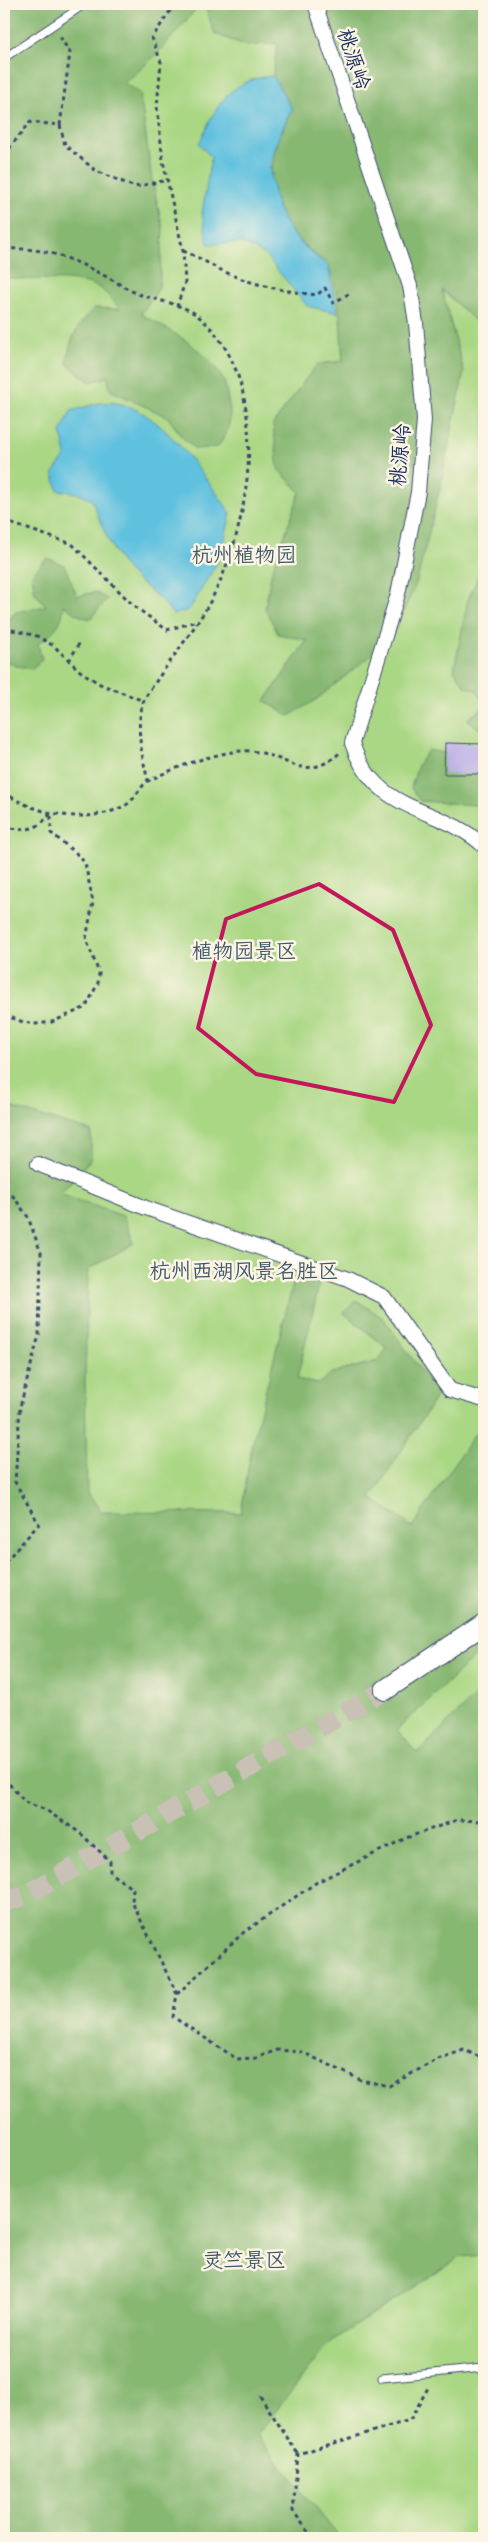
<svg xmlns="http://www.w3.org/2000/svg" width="488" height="2542" font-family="Caveat,'LXGW WenKai TC',sans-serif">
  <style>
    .green { fill: #aad784; stroke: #628371 }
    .forest { fill: #87b872; stroke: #517468 }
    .water { fill: #60c1df; stroke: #3e789e }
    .building { fill: #b5a8e7 }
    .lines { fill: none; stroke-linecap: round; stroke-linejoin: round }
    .secondary-tunnel { stroke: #c9c1b6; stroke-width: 20; stroke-dasharray: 20 10; stroke-linecap: butt }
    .lane-casing { stroke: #3c4a6e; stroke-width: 9 }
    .street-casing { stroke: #3c4a6e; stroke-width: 16 }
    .secondary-casing { stroke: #3c4a6e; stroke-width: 22 }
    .path { stroke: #3c4a6e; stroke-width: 3; stroke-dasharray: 4 4; stroke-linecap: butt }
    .lane { stroke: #fff; stroke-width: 7 }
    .street { stroke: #fff; stroke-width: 14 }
    .secondary { stroke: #fff; stroke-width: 20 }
    .marked { fill: none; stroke: #c2185b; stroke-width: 4; stroke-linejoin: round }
    .labels { text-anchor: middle; stroke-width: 5; stroke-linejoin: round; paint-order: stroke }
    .street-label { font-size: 21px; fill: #1b2f5e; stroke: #fcf5e5 }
    .park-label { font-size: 21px; fill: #3f5968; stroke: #fcf5e5 }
  </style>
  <rect width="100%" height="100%" fill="#fcf5e5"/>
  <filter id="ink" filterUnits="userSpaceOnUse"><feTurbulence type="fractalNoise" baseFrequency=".02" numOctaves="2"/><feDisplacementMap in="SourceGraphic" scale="10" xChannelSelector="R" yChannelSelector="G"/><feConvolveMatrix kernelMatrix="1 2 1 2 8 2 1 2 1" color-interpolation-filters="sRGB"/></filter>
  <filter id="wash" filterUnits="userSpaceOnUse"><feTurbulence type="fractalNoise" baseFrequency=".0096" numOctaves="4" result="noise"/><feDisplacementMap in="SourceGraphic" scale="20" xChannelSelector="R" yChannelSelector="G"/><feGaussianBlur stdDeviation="1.12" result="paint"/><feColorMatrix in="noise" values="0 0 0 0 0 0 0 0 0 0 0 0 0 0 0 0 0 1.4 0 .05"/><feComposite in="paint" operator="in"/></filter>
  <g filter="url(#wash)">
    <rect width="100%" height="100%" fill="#f5e6cc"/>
    <rect class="green" x="4" y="4" width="480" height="2534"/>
    <g class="forest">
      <path d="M 4,4 L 200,4 C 177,32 153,61 124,83 L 140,93 L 152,180 L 163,229 L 159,288 L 141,314 C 170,331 205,348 222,378 C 226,384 227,394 228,401 C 233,416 228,435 217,447 L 195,449 L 181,436 L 168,417 L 110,390 L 108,377 L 90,382 L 67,364 C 69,338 77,327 94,308 L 120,309 C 114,302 108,294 101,289 C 81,274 30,283 4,277 Z"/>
      <path d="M 204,4 L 330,4 L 373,7 L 375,4 L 484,4 L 484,329 L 442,290 L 464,372 L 438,496 L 416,584 L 390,640 L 317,699 L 289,716 L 265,701 L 307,640 L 278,634 L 265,608 L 271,574 L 300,492 L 278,469 L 273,424 L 317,364 L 343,361 C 340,331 342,295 328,267 C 327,264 303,245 298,239 C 258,195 269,157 292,109 L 273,76 L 277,43 L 247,46 L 215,34 Z"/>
      <path d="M 47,558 L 64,565 L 77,596 L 95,592 L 107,599 L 90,619 L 78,615 L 63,605 C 64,624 52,633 38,644 L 42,660 L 32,668 L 16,666 L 5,661 L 4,663 L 4,623 L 16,612 L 46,606 L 35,593 L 32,574 Z"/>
      <polygon points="484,562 484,729 478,728 467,719 484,708 477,690 466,687 454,670 468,600"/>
      <polygon points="428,750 484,760 484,813 476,805 420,801 411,788 418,765"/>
      <polygon points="4,1107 10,1107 91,1131 91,1159 60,1194 123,1216 134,1243 88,1270 85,1377 87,1493 102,1512 241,1513 252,1445 295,1276 319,1285 297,1379 318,1384 332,1373 378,1361 387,1348 344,1313 356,1300 383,1318 438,1394 371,1498 412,1527 474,1435 484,1430 484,1648 397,1730 417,1753 484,1687 484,2255 461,2257 330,2342 257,2435 340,2538 4,2538"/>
    </g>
    <g class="water">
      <path d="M 273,76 L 292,109 C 283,127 273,147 270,167 C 270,172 272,180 273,186 C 277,221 299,246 328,265 L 338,313 L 307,306 L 265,255 L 242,243 L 208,244 L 202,214 L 211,157 L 199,144 C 215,108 228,79 273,76 Z"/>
      <path d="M 99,403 C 106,403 115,402 122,404 C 167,416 204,478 231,513 L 220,558 L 189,610 L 173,615 C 162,597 146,589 132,575 C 112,555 102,525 92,500 L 77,493 L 58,490 L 53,473 L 66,455 L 61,432 L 71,411 Z"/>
    </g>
    <g id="blocks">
      <polygon class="building" points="445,743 484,744 484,774 444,774"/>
    </g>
  </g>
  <g filter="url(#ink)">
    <use href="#blocks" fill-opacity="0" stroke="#3c4a6e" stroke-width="1"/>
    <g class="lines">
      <polyline class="secondary-tunnel" points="4,1902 26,1895 385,1690"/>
      <g class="lane-casing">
        <g id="lane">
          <polyline points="4,58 85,4"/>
          <polyline points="382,2378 484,2368"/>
        </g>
      </g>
      <g class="street-casing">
        <g id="street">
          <path d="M 315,4 L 410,286 L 416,323 L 424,420 L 418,492 L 398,594 L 352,743 C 376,816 438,804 484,846"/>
          <polyline points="38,1164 146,1208 348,1279 384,1297 450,1390 484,1400"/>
        </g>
      </g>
      <g class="secondary-casing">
        <polyline id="secondary" points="385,1690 484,1624"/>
      </g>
      <g class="path">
        <polyline points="175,4 152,38 161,62 157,107 163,161 183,251 185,282 177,306"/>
        <polyline points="60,125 65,145 96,171 135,187 167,180"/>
        <polyline points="4,155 30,122 60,125 70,53 59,35"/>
        <path d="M 4,249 C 47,247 70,258 107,277 C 118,283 130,291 141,295 C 159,301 183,304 198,316 C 276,380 252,531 206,609 C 192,632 175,654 159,677 C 154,685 146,694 143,703 C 135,729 142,755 148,781"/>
        <path d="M 183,251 C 197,256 207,263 221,270 C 251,285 284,291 317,295 L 325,288 L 333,303 L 352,292"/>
        <polyline points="4,521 72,544 134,606 167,630 197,621"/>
        <polyline points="4,628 37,636 54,646 80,671 100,684 144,701"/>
        <polyline points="69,661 80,642"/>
        <polyline points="4,663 9,647 5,629"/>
        <path d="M 4,792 C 36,816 90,825 126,805 C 136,799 140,785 150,780 C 176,767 204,757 232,752 C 284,743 296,791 341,752"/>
        <path d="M 4,828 C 30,828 33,834 51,813"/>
        <polyline points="4,1015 23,1022 36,1024 52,1022 86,1007 98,983 99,973 86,939 93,902 85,863 76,853 51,833 51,812"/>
        <polyline points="4,1193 13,1196 28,1217 41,1253 39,1335 20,1407 15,1482 39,1524 4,1563"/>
        <polyline points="4,1778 25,1802 46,1810 80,1833 110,1861 110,1873 133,1889 132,1902 177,1994 173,2017 237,2059 256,2058 277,2050 302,2052 361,2080 389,2086 438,2059 464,2050 480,2057 484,2056"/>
        <polyline points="177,1994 243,1933 317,1882 406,1838 457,1820 484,1821"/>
        <polyline points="260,2396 298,2454"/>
        <polyline points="313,2538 293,2511 298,2454 410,2420 429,2386"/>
      </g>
      <use href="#lane" class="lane"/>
      <use href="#street" class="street"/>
      <use href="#secondary" class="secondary"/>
    </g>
  </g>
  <path class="marked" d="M 319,884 L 393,930 L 431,1025 L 394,1102 L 256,1074 L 198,1028 L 226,919 Z"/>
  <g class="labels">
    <g class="street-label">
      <text transform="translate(354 59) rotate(72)" y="7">桃源岭</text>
      <text transform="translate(400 455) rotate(-85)" y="7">桃源岭</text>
    </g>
    <g class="park-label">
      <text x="244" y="562">杭州植物园</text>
      <text x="244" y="958">植物园景区</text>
      <text x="244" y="1278">杭州西湖风景名胜区</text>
      <text x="244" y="2267">灵竺景区</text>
    </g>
  </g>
  <rect width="488" height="2542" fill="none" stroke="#fcf5e5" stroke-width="20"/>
</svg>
